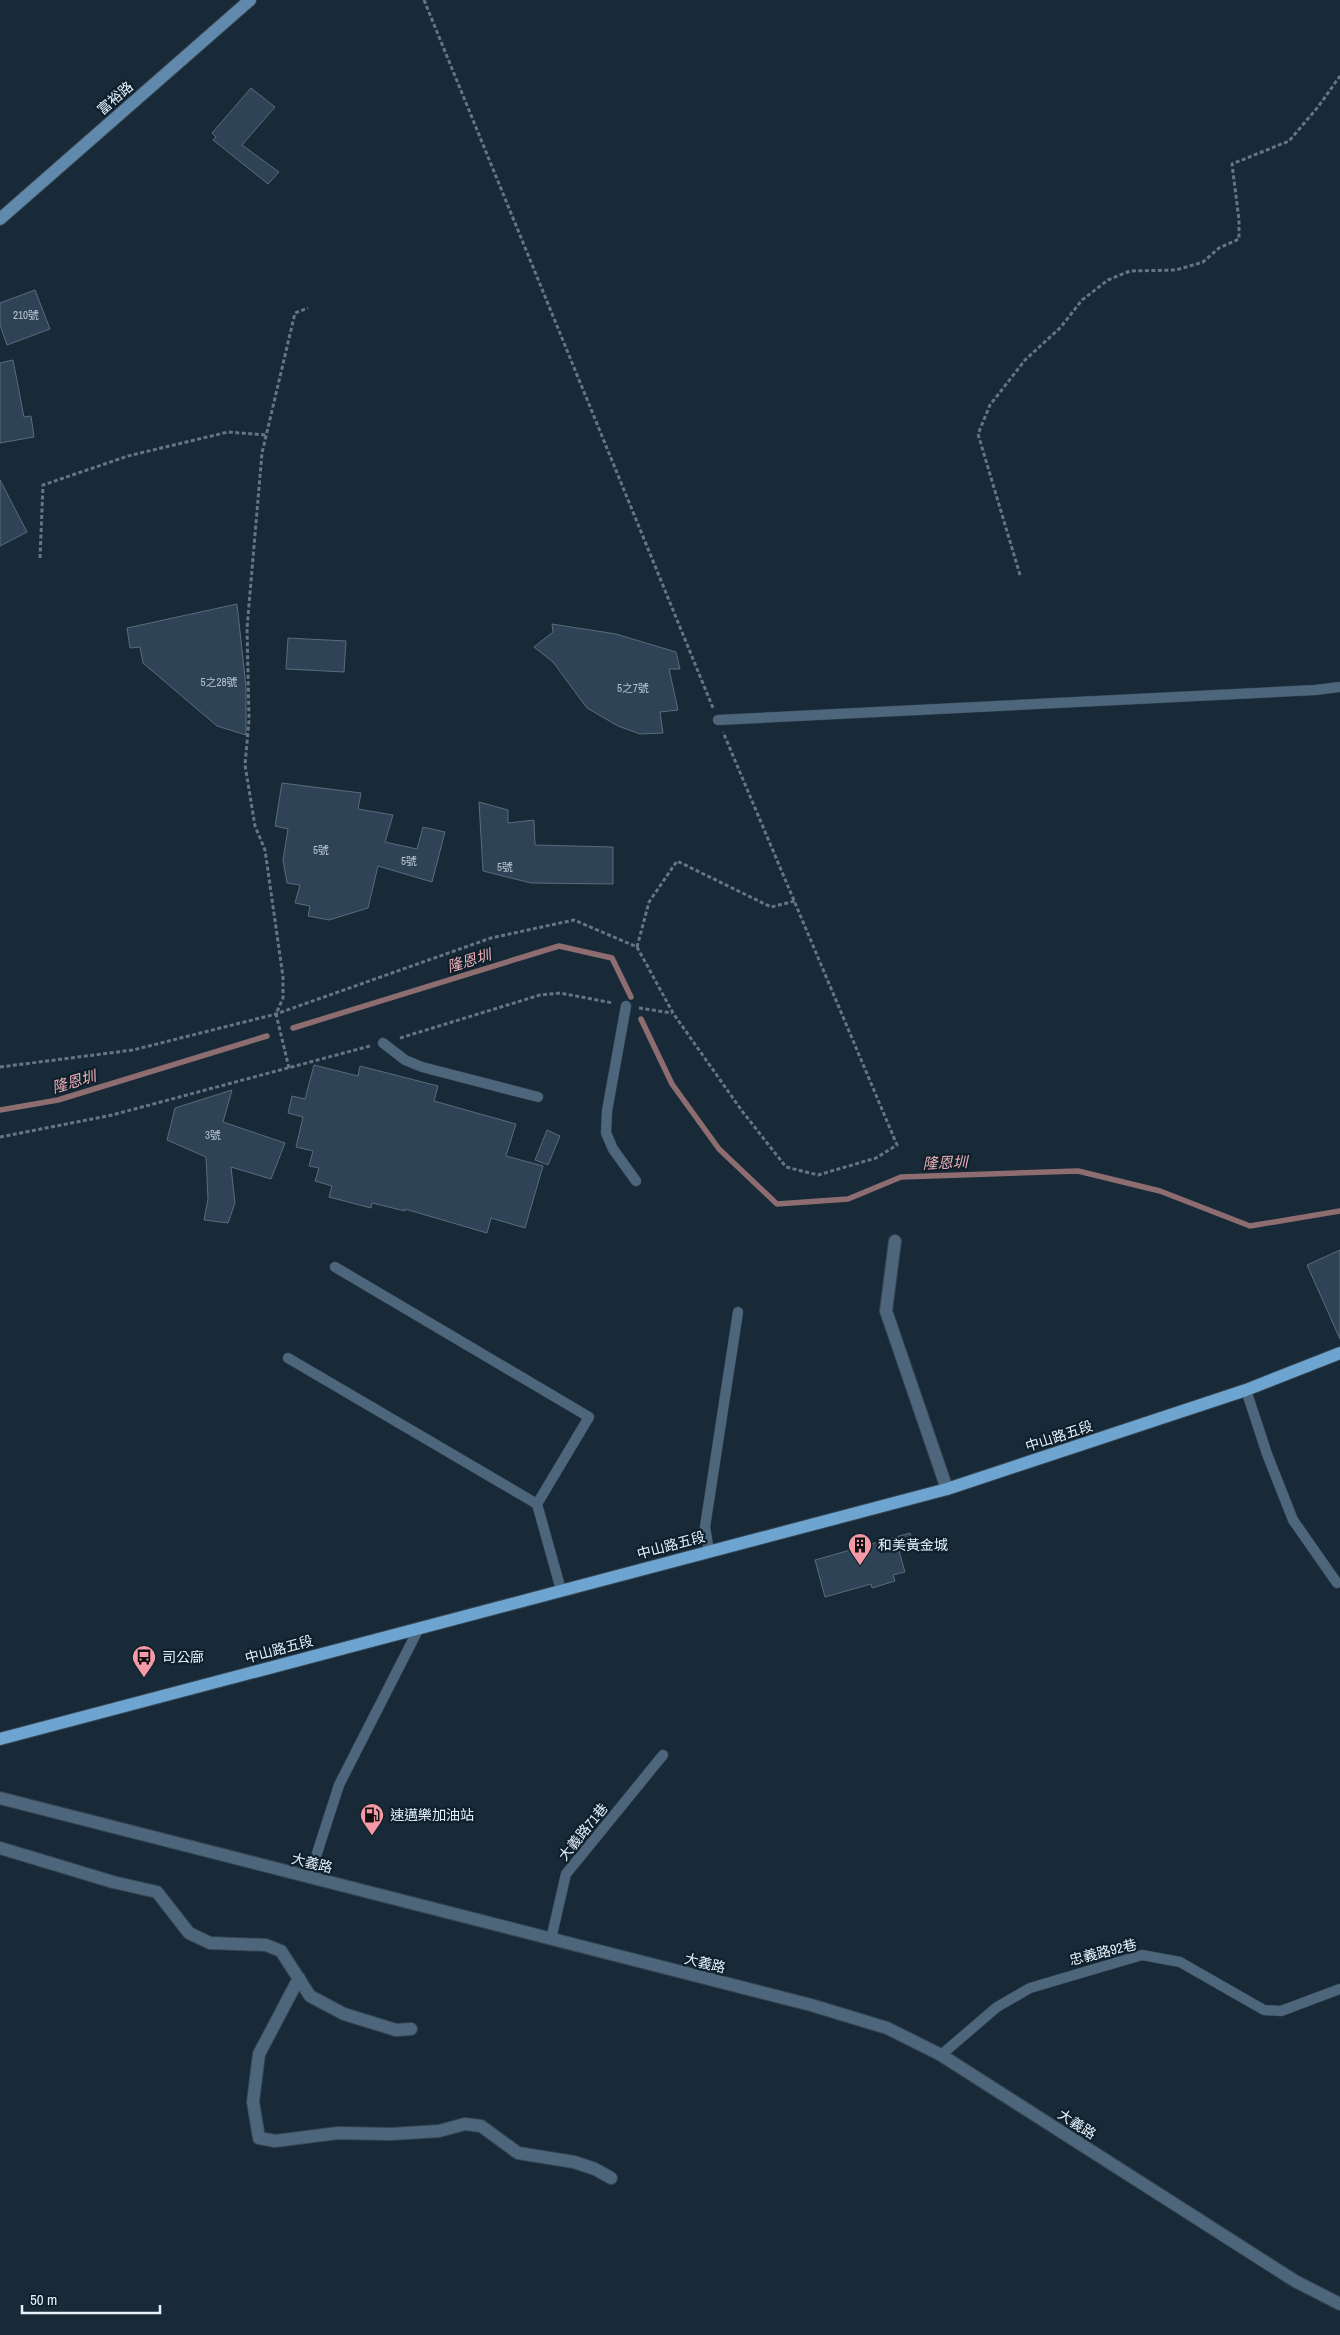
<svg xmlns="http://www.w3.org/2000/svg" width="1340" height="2335" font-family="'Archivo Narrow','Noto Sans TC',sans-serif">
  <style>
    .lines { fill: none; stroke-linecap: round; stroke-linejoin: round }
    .stream { stroke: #8e6d71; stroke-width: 5.5 }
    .building { fill: #2e4456; stroke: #596c7c }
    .lane-casing { stroke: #354552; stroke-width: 11 }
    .street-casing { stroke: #354552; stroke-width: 14 }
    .secondary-casing { stroke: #354552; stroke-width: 14 }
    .primary-casing { stroke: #354552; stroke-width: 14 }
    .path { stroke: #677582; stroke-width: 3; stroke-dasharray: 4 2.5; stroke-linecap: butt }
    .lane { stroke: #4d667b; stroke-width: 10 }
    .street { stroke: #4d667b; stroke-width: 12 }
    .secondary { stroke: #6089ab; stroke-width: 12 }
    .primary { stroke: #6ea4d0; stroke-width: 12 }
    .labels { text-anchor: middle; stroke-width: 4.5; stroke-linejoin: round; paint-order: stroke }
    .number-label { font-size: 11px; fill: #b8c6d2 }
    .street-label { font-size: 14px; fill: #e6f1fb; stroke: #0f202d }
    .poi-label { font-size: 14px; fill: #e6f1fb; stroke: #0f202d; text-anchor: start }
    .water-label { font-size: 15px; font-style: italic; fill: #ebaeb5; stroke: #0f202d }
  </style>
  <rect width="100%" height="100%" fill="#182937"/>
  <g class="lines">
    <g class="stream">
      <polyline points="641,1019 672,1084 719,1149 777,1204 848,1199 901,1177 1078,1171 1160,1191 1250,1226 1340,1211"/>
      <polyline points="293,1028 559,946 612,958 631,997"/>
      <polyline points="0,1110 58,1100 267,1036"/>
    </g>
  </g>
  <g class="building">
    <polygon points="251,88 275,107 242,145 279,172 268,184 213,140 216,137 212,133"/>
    <polygon points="35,290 50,329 7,345 0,325 0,303"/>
    <polygon points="13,360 24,417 31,416 34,437 0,443 0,363"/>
    <polygon points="0,480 27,532 0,546"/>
    <polygon points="237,604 246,687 246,735 217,726 143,663 140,647 130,648 127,628"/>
    <polygon points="552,624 616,634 676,652 680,669 669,669 678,710 660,712 663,733 640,734 618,726 587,708 553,662 534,647 553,632"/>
    <polygon points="288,638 346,641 344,672 286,669"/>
    <polygon points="282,783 361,793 358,809 393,815 385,842 417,849 423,827 445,832 432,882 378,866 368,908 329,920 308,916 310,906 295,903 300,885 287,883 283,860 288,829 275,826"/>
    <polygon points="479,802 508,810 508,823 534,820 535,845 613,847 613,884 531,883 483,871"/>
    <polygon points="314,1065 358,1076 360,1066 438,1086 434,1101 516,1124 506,1156 543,1166 525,1228 491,1218 487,1233 405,1209 405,1211 372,1203 371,1208 329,1197 332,1186 315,1181 319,1168 309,1166 313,1151 296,1147 303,1117 288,1113 292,1096 305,1099"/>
    <polygon points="232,1090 223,1122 285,1143 271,1179 231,1167 235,1203 228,1223 204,1220 208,1199 206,1157 167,1140 175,1108"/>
    <polygon points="547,1130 560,1136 548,1165 535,1160"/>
    <polygon points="1340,1250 1340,1339 1307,1265"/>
    <polygon points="910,1533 914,1547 899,1551 905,1572 893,1575 895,1581 872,1588 871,1584 825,1597 815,1560"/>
  </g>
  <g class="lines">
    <g class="lane-casing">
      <g id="lane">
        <polyline points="718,720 1315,690 1340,687"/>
        <polyline points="626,1006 607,1111 606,1133 613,1149 636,1181"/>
        <polyline points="383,1043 405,1060 422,1067 538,1097"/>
        <polyline points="335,1267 589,1417 537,1504"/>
        <polyline points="288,1358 537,1504 561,1590"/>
        <polyline points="1246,1390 1267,1454 1293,1520 1337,1583"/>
        <polyline points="709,1551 705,1527 738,1312"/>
        <polyline points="309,1878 339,1785 419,1628"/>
        <polyline points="551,1939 566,1874 663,1755"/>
        <polyline points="941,2055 997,2007 1030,1988 1142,1955 1180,1962 1264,2010 1281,2011 1340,1989"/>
      </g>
    </g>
    <g class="street-casing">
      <g id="street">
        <polyline points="895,1241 886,1311 947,1489"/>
        <polyline points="0,1798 811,2005 887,2028 941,2055 1295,2281 1340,2304"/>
        <polyline points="0,1848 113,1882 157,1892 189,1933 210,1943 266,1945 281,1951 310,1996 344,2014 396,2030 411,2029"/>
        <polyline points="299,1978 259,2054 253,2102 259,2138 275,2141 338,2133 391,2134 439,2131 465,2124 481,2126 518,2153 574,2162 595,2169 611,2178"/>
      </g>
    </g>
    <g class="secondary-casing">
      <polyline id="secondary" points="0,219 250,0"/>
    </g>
    <g class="primary-casing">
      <polyline id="primary" points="0,1739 947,1489 1246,1390 1340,1353"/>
    </g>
    <g class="path">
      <polyline points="424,0 713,708"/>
      <polyline points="40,558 43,485 128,456 228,432 266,435"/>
      <polyline points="1020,575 978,434 990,405 1025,360 1061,327 1082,300 1108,280 1130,271 1176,270 1203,262 1219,248 1239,239 1239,220 1232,164 1289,141 1318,107 1340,76"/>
      <polyline points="637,947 649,902 677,861 771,907 795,901"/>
      <polyline points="639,1008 672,1013"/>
      <polyline points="400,1038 540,995 560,993 613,1003"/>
      <polyline points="0,1067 133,1050 276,1014 491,938 574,920 637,947 673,1013 742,1111 786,1167 818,1175 876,1158 897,1145 723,732"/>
      <polyline points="289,1068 276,1014 283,998 283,977 265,850 255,826 245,765 249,720 247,628 262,453 295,313 308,308"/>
      <polyline points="0,1137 112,1115 370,1046"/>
    </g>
    <use href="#lane" class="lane"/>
    <use href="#street" class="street"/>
    <use href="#secondary" class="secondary"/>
    <use href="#primary" class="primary"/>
  </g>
  <defs>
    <g id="building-pin" transform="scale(1.25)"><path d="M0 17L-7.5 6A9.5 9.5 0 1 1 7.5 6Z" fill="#f49aa6" stroke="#0f202d"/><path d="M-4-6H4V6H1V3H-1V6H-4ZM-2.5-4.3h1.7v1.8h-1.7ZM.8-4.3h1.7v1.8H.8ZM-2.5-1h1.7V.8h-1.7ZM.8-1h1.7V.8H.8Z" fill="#111"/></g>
    <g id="bus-pin" transform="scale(1.25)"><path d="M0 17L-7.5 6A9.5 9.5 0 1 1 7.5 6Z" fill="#f49aa6" stroke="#0f202d"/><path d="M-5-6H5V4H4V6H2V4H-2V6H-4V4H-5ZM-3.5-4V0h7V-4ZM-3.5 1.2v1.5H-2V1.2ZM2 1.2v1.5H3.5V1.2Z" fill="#111"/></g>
    <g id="fuel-pin" transform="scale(1.25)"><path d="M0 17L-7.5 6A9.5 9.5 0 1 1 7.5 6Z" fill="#f49aa6" stroke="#0f202d"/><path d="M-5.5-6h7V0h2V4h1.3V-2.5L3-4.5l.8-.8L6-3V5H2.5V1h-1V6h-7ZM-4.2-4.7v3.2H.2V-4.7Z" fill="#111"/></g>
  </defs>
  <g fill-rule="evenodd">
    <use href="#building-pin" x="860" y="1545"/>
    <use href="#bus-pin" x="144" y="1657"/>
    <use href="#fuel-pin" x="372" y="1815"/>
  </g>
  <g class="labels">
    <g class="number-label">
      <text x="26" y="319">210號</text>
      <text x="219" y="686">5之28號</text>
      <text x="633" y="692">5之7號</text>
      <text x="321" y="854">5號</text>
      <text x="409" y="865">5號</text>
      <text x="505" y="871">5號</text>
      <text x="213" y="1139">3號</text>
    </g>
    <g class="street-label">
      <text transform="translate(115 98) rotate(-41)" y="5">富裕路</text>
      <text transform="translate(1059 1436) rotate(-18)" y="5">中山路五段</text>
      <text transform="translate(671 1545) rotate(-15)" y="5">中山路五段</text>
      <text transform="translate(279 1649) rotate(-15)" y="5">中山路五段</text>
      <text transform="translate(583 1832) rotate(-51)" y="5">大義路71巷</text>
      <text transform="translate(312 1863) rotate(14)" y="5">大義路</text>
      <text transform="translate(1103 1952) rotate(-14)" y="5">忠義路92巷</text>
      <text transform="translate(705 1963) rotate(14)" y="5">大義路</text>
      <text transform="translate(1077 2124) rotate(33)" y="5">大義路</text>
    </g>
    <g class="poi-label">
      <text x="878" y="1550">和美黃金城</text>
      <text x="162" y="1662">司公廍</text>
      <text x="390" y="1820">速邁樂加油站</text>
    </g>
    <g class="water-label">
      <text transform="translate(469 961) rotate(-17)" y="5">隆恩圳</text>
      <text transform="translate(74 1082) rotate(-16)" y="5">隆恩圳</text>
      <text transform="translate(945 1163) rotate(-2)" y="5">隆恩圳</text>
    </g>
  </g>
  <path d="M22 2305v8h138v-8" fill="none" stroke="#e6f1fb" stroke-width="2.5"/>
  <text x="30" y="2305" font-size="15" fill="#e6f1fb" stroke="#0f202d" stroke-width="4" paint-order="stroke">50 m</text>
</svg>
